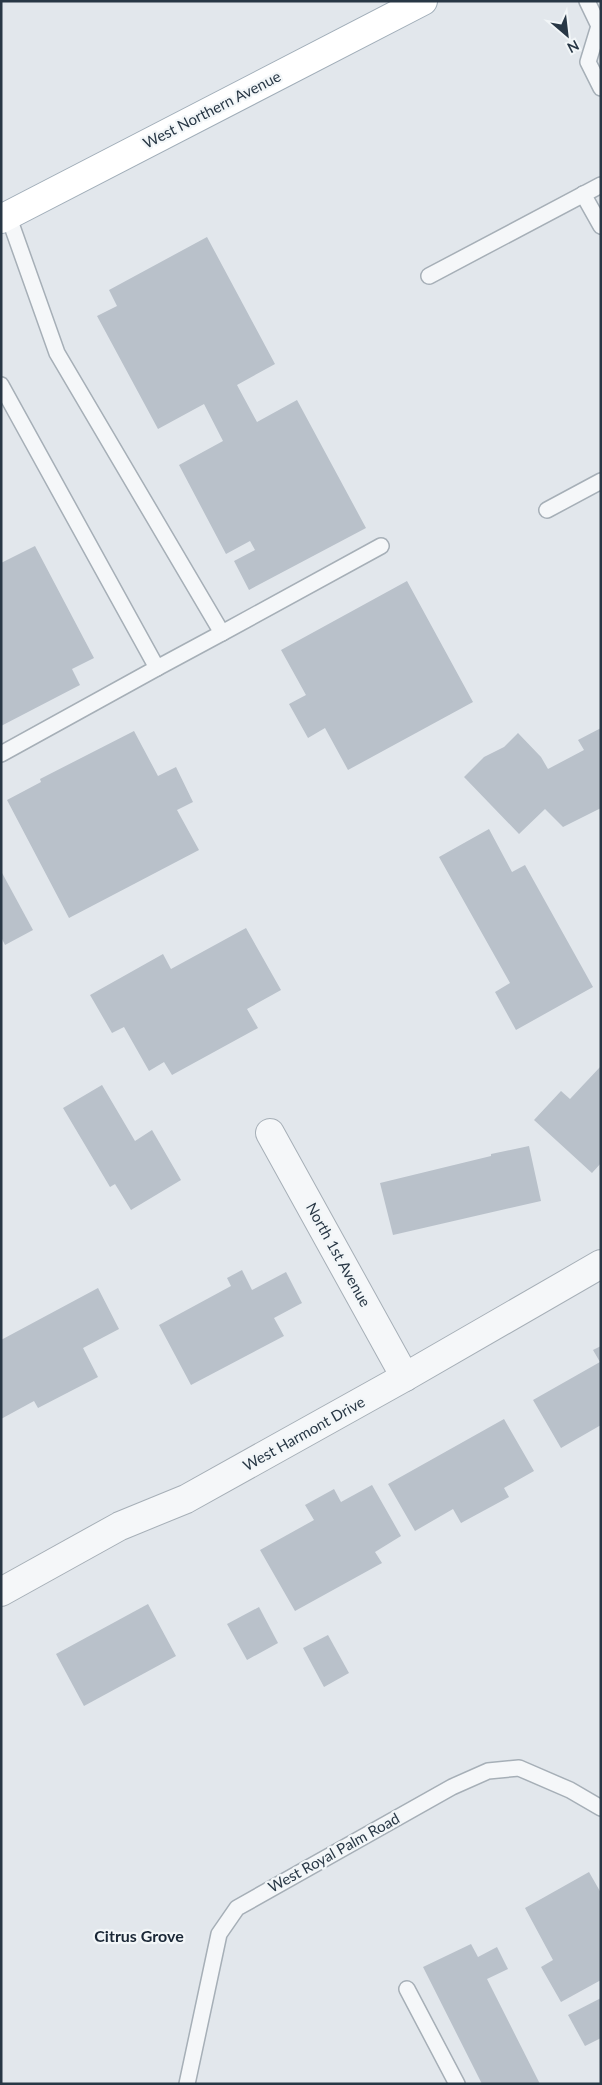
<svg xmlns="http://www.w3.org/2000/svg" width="602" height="2085" font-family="Lato,sans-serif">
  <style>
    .building { fill: #b9c1ca }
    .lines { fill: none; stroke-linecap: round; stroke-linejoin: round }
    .service-casing { stroke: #a6afb7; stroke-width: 18 }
    .minor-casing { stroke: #a6afb7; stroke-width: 30 }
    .primary-casing { stroke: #a0adb8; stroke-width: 30 }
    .service { stroke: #f5f7f9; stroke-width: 15 }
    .minor { stroke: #f5f7f9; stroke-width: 28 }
    .primary { stroke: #fff; stroke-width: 28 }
    .labels { text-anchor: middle; stroke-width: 4.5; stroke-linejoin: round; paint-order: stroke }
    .street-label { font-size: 15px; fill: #283745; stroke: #f2f6f8 }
    .neighbourhood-label { font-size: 16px; font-weight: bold; fill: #1a2736; stroke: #f2f6f8 }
  </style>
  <rect width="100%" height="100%" fill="#e2e7ec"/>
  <g class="building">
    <polygon points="207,237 275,364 237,385 257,422 297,400 366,528 249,590 234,561 255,550 250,541 226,554 179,465 223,441 204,404 158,429 97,316 117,306 109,290"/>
    <polygon points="35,546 94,658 72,669 80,685 1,726 1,563"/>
    <polygon points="407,581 473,702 348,770 325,728 308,738 289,704 306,695 281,650"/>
    <polygon points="601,728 601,808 563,827 545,809 519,834 464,777 484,757 504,747 518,733 541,757 548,769 584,750 578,740"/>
    <polygon points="134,731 158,776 176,767 193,802 177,810 199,850 69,918 7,800 41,782 40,779"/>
    <polygon points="489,829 512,872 525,865 593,987 516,1030 495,992 510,983 439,857"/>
    <polygon points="1,871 33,930 5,945 1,937"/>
    <polygon points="246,928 281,990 247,1009 258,1028 172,1075 164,1062 149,1071 124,1027 112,1033 90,995 163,954 171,969"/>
    <polygon points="601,1066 601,1163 592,1173 534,1120 561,1091 570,1099"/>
    <polygon points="102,1085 135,1141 152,1130 181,1180 131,1210 115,1184 110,1187 63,1108"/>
    <polygon points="529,1146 541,1201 393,1235 380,1183 491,1156 491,1154"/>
    <polygon points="242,1270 252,1290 286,1272 302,1303 274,1318 284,1336 191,1385 159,1325 231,1286 227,1278"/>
    <polygon points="98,1288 119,1329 83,1348 98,1377 38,1408 34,1401 1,1419 1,1340"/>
    <polygon points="601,1346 601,1425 561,1448 533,1400 600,1362 593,1350"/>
    <polygon points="504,1419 534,1471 504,1488 509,1497 461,1523 453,1509 415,1531 388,1484"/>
    <polygon points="372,1485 401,1536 375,1552 382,1563 295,1611 260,1550 314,1520 305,1505 334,1489 341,1502"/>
    <polygon points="148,1604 176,1656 84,1706 56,1654"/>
    <polygon points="259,1607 278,1643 247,1660 227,1624"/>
    <polygon points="328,1635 349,1673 324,1687 303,1648"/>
    <polygon points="589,1872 601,1893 601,1980 561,2002 541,1967 553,1960 525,1908"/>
    <polygon points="471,1944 478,1957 497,1947 508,1969 487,1979 540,2084 482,2084 423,1967"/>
    <polygon points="601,1998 601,2038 585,2046 568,2015"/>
  </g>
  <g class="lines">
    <g class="service-casing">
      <g id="service">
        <polyline points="587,1 599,26 588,62 601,88"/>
        <polyline points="583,194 601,226"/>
        <polyline points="429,276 601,185"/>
        <polyline points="1,385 157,668 222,633 57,353 8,215"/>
        <polyline points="547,510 601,481"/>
        <polyline points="222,633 381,546"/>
        <polyline points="1,754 157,668"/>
        <polyline points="407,1989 457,2084"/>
        <polyline points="187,2084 219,1934 237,1908 452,1787 488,1771 519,1768 570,1790 601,1808"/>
      </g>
    </g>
    <g class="minor-casing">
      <g id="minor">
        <polyline points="270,1133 405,1377"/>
        <polyline points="1,1592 120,1526 186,1499 405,1377 601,1264"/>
      </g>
    </g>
    <g class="primary-casing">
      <polyline id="primary" points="1,219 423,1"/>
    </g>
    <use href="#service" class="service"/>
    <use href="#minor" class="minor"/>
    <use href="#primary" class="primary"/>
  </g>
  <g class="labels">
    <g class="street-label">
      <text transform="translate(212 110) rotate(-27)" y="5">West Northern Avenue</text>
      <text transform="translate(338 1255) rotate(61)" y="5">North 1st Avenue</text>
      <text transform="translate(304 1434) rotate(-29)" y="5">West Harmont Drive</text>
      <text transform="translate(334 1853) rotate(-29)" y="5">West Royal Palm Road</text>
    </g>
    <g class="neighbourhood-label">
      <text x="139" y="1942">Citrus Grove</text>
    </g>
  </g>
  <rect width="602" height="2085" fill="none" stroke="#283745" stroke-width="5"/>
  <g transform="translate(567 35) rotate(152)" stroke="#f2f6f8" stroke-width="4" paint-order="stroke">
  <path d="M0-4L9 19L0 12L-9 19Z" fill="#283745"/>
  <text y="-8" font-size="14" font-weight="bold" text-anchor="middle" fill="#283745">N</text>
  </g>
</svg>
